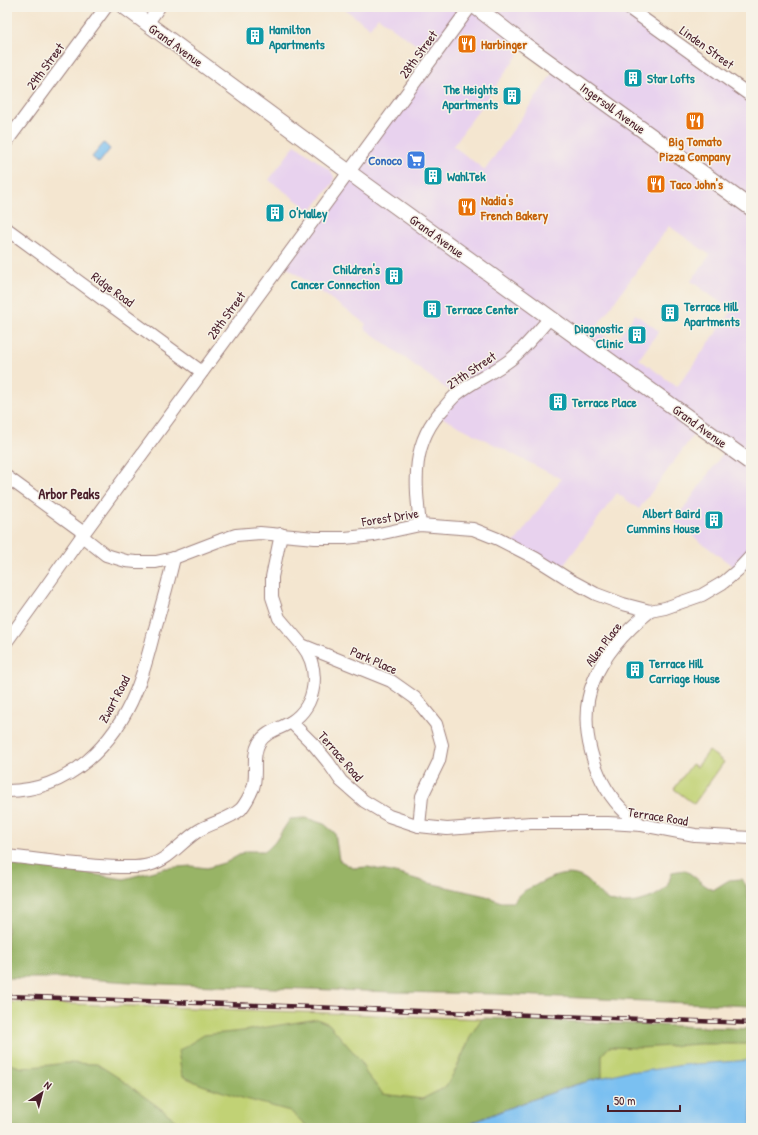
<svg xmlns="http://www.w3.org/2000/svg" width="758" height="1135" font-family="'Patrick Hand',sans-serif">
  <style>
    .built { fill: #e8d2ee; fill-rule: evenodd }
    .green { fill: #c1d275; stroke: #867850 }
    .forest { fill: #98b466; stroke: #716a48 }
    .water { fill: #7ac0f1; stroke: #62708e }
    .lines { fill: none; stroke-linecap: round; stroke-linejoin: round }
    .minor-casing { stroke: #9f827e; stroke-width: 14 }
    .major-casing { stroke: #9f827e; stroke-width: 17 }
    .minor { stroke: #fff; stroke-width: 12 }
    .major { stroke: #fff; stroke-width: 15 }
    .rail-casing { stroke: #4a1f2b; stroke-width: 4.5 }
    .rail { stroke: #f7f3e8; stroke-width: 3; stroke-dasharray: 9; stroke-linecap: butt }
    .labels { text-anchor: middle; stroke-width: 3; stroke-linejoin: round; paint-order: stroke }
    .culture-label { font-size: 13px; font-weight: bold; fill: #0d838f; stroke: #f7f3e8; text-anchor: start }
    .food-label { font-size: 13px; font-weight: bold; fill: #c56008; stroke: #f7f3e8; text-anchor: start }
    .street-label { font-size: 13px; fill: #4a1f2b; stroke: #f7f3e8 }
    .shop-label { font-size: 13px; font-weight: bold; fill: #366cbe; stroke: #f7f3e8; text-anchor: end }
    .neighbourhood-label { font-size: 14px; font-weight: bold; fill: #4a1f2b; stroke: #f7f3e8 }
  </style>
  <rect width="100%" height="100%" fill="#f7f3e8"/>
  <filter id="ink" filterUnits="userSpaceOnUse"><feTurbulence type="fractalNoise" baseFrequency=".025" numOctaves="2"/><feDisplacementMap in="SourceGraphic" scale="8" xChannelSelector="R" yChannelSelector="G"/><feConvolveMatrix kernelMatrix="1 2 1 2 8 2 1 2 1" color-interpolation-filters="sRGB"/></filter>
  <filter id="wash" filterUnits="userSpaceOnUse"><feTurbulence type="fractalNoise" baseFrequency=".012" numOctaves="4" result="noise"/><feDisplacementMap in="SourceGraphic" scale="16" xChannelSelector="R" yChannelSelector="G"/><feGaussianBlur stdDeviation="0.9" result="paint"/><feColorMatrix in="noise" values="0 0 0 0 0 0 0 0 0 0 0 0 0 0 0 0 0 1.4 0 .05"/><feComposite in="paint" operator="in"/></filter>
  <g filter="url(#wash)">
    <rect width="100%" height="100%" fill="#f4e6d0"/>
    <g class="built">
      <path d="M 342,7 L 627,7 L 751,96 L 751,556 L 738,570 L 674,522 L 728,446 L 700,426 L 639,509 L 617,493 L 558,573 L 512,546 L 561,479 L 437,415 L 455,395 L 364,328 L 366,324 L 281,263 L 433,57 L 378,17 L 370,28 ZM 525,45 L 556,68 L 485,170 L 453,146 ZM 669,226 L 710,255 L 691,281 L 732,311 L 677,387 L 639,359 L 659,331 L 635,314 L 615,343 L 595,329 Z"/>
      <polygon points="295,145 331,171 334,177 333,183 311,211 269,180"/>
    </g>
    <g class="green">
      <polygon points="709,751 724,762 694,804 674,789 692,764 697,767"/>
      <polygon points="7,1002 192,1008 751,1029 751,1128 7,1128"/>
    </g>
    <g class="forest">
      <path d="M 306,818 L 324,824 L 335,833 L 339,860 L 353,868 L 368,867 L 399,874 L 429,883 L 486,896 L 501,902 L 514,902 C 516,899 518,895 521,893 C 524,890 529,889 532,887 C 546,880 563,870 579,876 C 593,881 596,893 607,899 C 623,908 651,901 665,889 C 669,885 670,877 672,872 L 685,870 C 695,876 702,885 713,890 L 729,880 L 741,879 L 746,885 L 750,904 L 751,905 L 751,1006 L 496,994 L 393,992 L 160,984 L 70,978 L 7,978 L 7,864 L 44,867 L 124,879 L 165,868 L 191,866 L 207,868 L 227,862 L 246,851 L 266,851 L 275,842 L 290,819 Z"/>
      <polygon points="482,1018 751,1029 751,1044 699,1044 641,1048 609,1047 602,1055 602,1078 575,1085 514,1106 459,1128 309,1128 290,1111 242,1098 202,1085 182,1076 178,1051 204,1035 243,1031 317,1019 329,1024 361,1061 366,1073 383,1094 422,1099 446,1087 458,1065 471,1035"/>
      <polygon points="7,1063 23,1068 67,1063 97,1064 119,1078 172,1117 184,1128 7,1128"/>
    </g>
    <g class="water">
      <polygon points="104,143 110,149 99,163 92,157"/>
      <polygon points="751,1060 751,1128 459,1128 514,1106 575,1085 627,1071 639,1072 683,1065"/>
    </g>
  </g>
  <g filter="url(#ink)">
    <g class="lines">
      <g class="minor-casing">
        <g id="minor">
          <polyline points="627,7 751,96"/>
          <polyline points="147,24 159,7"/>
          <polyline points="7,141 106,7"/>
          <polyline points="7,229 202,372"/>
          <polyline points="7,477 84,533"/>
          <path d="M 420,525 C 415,481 411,442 444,408 C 448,403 452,398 457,394 C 473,381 493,373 510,360 C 525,348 537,332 550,318"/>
          <polyline points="281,534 272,577 272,597 279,618 302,645 391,681 415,698 436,724 442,745 439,761 422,796 419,826"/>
          <polyline points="82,536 106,555 126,561 136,562 156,562 174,558 221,540 236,535 260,533 315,538 345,538 374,535 420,525 473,529 498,539 535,558 570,580 596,594 623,604 650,611 665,608 702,595 724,582 738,570 751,556"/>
          <polyline points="7,641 43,591 84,533 470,7"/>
          <polyline points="291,722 314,745 328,762 341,781 364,801 389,816 419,826 447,829 531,823 608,823 642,825 695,835 751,838"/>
          <path d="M 7,791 C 69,791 114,745 136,691 C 144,672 149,652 154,632 C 161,608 168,583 174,558"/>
          <path d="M 642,825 C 637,822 632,818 627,814 C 593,783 576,723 594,680 C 605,653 628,629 650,611"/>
          <path d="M 7,856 C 44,860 81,866 119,867 C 128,867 139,868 149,865 C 169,860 181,842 198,831 C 212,822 229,820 241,809 C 246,803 250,795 253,788 C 258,773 251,757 259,743 C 266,731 280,729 291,722 C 317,705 321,669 302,645"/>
        </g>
      </g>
      <g class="major-casing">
        <g id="major">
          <polyline points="125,7 365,184 751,463"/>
          <polyline points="476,7 525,45 751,208"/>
        </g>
      </g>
      <use href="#minor" class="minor"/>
      <use href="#major" class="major"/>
      <g class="rail-casing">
        <polyline id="rail" points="7,996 751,1023"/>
      </g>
      <use href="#rail" class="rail"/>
    </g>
  </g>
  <defs>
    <g id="building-square" transform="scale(1)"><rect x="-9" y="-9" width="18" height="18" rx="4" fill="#0f9aa8" stroke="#f7f3e8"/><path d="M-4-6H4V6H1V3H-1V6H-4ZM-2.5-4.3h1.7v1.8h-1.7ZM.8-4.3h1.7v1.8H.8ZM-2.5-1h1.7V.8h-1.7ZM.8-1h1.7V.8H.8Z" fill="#fff"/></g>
    <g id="restaurant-square" transform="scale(1)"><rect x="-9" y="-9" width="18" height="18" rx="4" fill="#e8710a" stroke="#f7f3e8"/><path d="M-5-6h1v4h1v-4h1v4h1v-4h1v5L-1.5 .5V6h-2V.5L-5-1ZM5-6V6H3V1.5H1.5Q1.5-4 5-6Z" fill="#fff"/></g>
    <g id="supermarket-square" transform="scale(1)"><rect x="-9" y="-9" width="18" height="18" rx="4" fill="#3f7fe0" stroke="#f7f3e8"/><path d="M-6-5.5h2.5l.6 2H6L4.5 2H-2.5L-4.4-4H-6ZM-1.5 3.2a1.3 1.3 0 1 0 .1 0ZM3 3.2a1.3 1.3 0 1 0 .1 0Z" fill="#fff"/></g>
  </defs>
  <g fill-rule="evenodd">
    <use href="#building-square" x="255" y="36"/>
    <use href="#restaurant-square" x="467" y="44"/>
    <use href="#building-square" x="633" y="78"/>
    <use href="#building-square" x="512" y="96"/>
    <use href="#restaurant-square" x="695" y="121"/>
    <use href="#supermarket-square" x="416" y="160"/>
    <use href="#building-square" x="433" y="176"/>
    <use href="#restaurant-square" x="656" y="184"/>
    <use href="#restaurant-square" x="467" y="207"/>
    <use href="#building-square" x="275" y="213"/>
    <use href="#building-square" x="394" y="276"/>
    <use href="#building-square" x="432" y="309"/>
    <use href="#building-square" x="670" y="313"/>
    <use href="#building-square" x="637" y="335"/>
    <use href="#building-square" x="558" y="402"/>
    <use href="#building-square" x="714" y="520"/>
    <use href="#building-square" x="635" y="670"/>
  </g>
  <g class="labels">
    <g class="culture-label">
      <text x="269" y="34">Hamilton<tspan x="269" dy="15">Apartments</tspan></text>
      <text x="647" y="83">Star Lofts</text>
      <text x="498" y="94" text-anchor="end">The Heights<tspan x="498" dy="15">Apartments</tspan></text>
      <text x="447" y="181">WahlTek</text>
      <text x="289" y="218">O'Malley</text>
      <text x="380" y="274" text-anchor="end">Children's<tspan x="380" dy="15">Cancer Connection</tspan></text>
      <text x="684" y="311">Terrace Hill<tspan x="684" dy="15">Apartments</tspan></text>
      <text x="446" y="314">Terrace Center</text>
      <text x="623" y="333" text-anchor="end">Diagnostic<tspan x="623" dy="15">Clinic</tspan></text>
      <text x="572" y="407">Terrace Place</text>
      <text x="700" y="518" text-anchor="end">Albert Baird<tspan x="700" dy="15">Cummins House</tspan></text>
      <text x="649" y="668">Terrace Hill<tspan x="649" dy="15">Carriage House</tspan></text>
    </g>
    <g class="food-label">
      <text x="481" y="49">Harbinger</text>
      <text x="695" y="146" text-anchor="middle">Big Tomato<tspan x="695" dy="15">Pizza Company</tspan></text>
      <text x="670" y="189">Taco John's</text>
      <text x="481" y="205">Nadia's<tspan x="481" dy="15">French Bakery</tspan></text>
    </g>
    <g class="street-label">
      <text transform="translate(176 45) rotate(36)" y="5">Grand Avenue</text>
      <text transform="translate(707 47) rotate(36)" y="5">Linden Street</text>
      <text transform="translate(418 54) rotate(-54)" y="5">28th Street</text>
      <text transform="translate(45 66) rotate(-54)" y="5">29th Street</text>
      <text transform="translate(613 108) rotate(36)" y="5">Ingersoll Avenue</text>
      <text transform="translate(437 236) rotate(36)" y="5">Grand Avenue</text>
      <text transform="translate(113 289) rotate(36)" y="5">Ridge Road</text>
      <text transform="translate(226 315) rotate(-54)" y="5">28th Street</text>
      <text transform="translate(471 370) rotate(-34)" y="5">27th Street</text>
      <text transform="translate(700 426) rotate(36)" y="5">Grand Avenue</text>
      <text transform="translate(390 517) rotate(-9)" y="5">Forest Drive</text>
      <text transform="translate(603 644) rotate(-53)" y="5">Allen Place</text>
      <text transform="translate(374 660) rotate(24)" y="5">Park Place</text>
      <text transform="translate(114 699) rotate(-62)" y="5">Zwart Road</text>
      <text transform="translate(341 756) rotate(49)" y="5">Terrace Road</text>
      <text transform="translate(658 816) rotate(9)" y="5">Terrace Road</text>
    </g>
    <g class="shop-label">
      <text x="402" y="165">Conoco</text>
    </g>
    <g class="neighbourhood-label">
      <text x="69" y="499">Arbor Peaks</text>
    </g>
  </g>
  <rect width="758" height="1135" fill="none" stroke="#f7f3e8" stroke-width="24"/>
  <g transform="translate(42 1093) rotate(36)" stroke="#f7f3e8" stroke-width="3" paint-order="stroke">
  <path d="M0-3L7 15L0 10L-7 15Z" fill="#4a1f2b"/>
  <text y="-6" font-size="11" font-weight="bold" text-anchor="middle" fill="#4a1f2b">N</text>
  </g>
  <path d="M608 1105v6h72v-6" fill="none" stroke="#4a1f2b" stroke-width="2"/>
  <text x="614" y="1105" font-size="12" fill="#4a1f2b" stroke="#f7f3e8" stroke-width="3" paint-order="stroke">50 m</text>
</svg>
